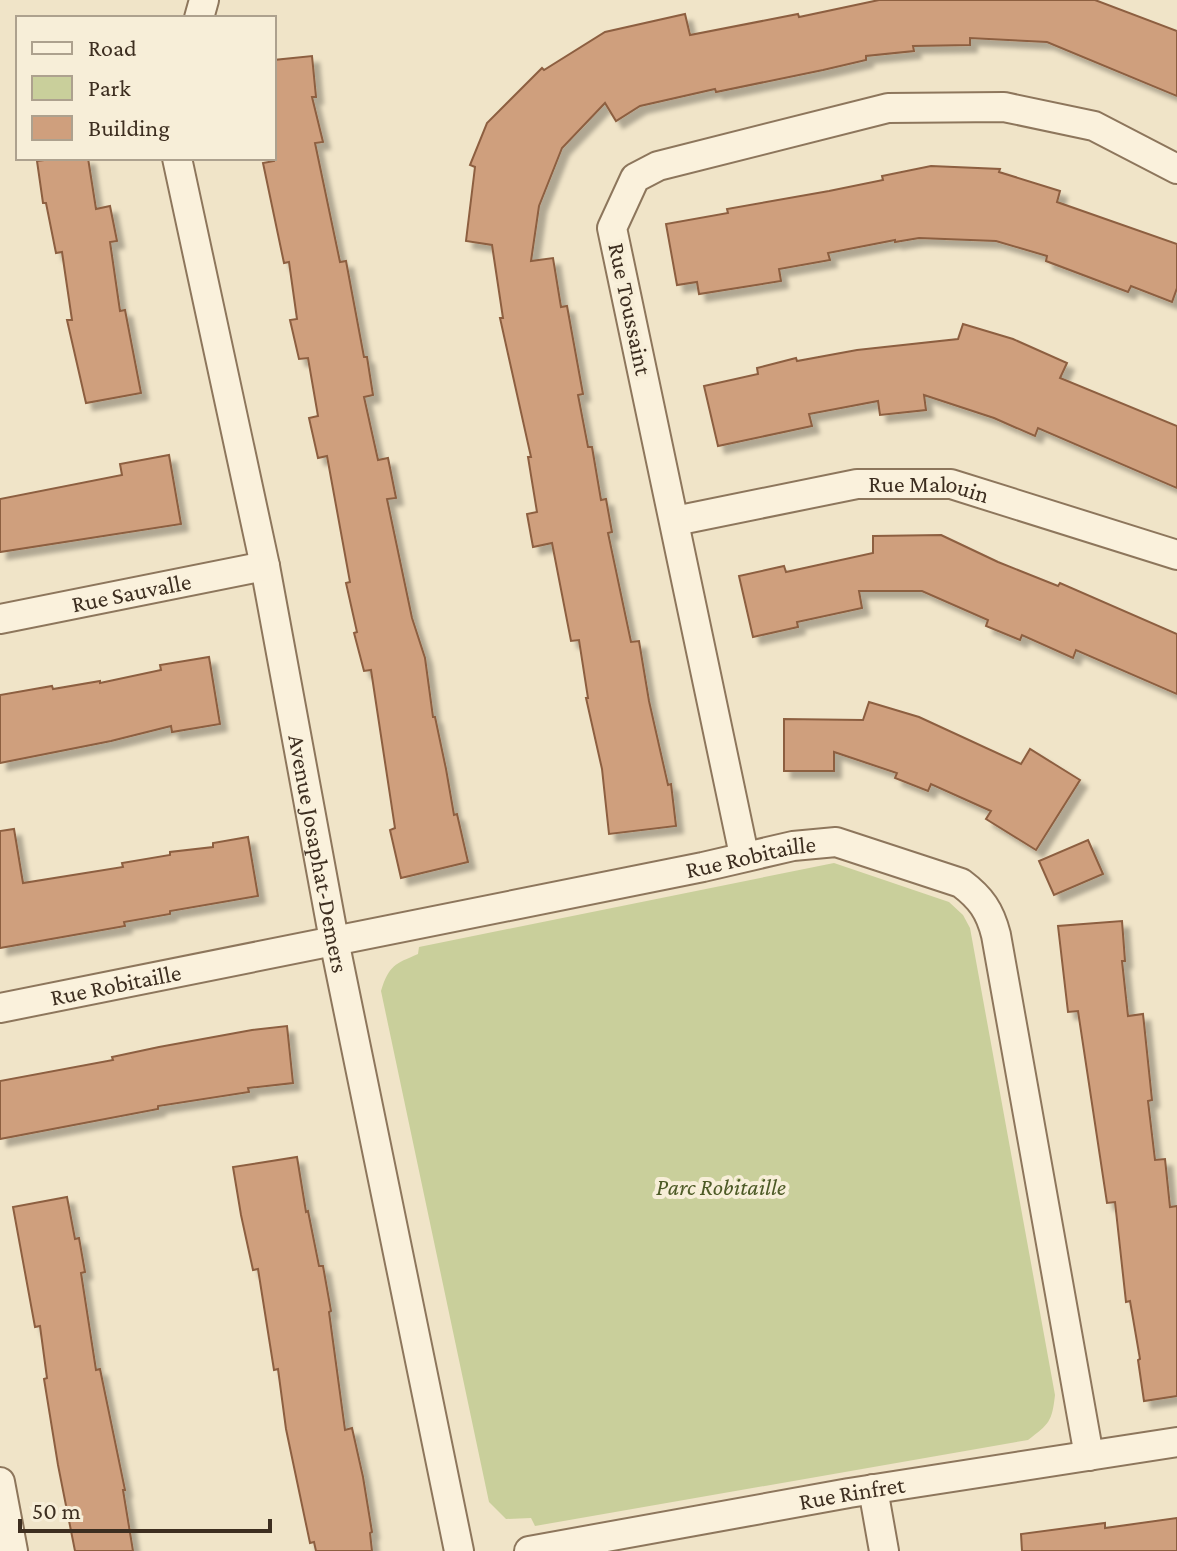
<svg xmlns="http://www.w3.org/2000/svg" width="1177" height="1551" font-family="'Crimson Pro',serif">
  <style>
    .green { fill: #c9cf9b }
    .building { fill: #cf9f7d; stroke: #8d5f41; stroke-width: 2; filter: url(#shadow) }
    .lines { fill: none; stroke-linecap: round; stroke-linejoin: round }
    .minor-casing { stroke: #8d765c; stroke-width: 32 }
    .minor { stroke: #faf1dc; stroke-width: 28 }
    .labels { text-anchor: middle; stroke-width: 8; stroke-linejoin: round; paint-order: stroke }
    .street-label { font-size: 24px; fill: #3d2e20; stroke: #f7eed8 }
    .park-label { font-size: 24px; font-style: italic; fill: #4d5a26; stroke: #f7eed8 }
  </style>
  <defs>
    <filter id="shadow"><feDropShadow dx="7" dy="7" stdDeviation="2" flood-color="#0004"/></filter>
  </defs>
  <rect width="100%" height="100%" fill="#f0e4c8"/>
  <path class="green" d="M 834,863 L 949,902 L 963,915 L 970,928 L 1055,1395 C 1052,1422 1049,1424 1028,1440 L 535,1526 L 531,1518 L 506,1519 L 489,1502 L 381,991 C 389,965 395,964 418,954 L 419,947 Z"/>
  <g class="building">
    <polygon points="879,0 1095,0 1177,31 1177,96 1047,42 970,38 970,45 913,46 914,51 866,56 866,60 823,70 716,92 715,89 640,106 616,121 605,103 562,148 539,206 531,261 553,258 561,307 567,306 583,394 578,395 588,447 592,447 601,500 606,499 612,532 608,533 631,642 639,641 649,701 668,785 671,784 676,826 609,834 602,769 586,698 588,698 579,640 571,641 552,543 533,547 527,514 537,512 528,457 531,457 500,318 503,318 492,245 466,241 475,167 470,165 487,123 542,68 544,70 605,32 685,14 690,35 798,14 799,17"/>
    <polygon points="312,56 316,97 312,97 323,142 315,143 340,262 346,261 364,357 367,357 373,395 364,397 378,460 388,458 396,498 387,499 412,618 425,658 433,717 435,717 446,769 454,815 457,814 468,862 401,878 390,830 395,828 371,670 364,671 354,633 357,632 346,583 350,582 327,456 318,458 309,418 318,416 308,358 299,359 290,320 297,319 289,262 284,263 263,163 274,161 274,60"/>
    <polygon points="59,158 88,158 96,209 110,206 117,241 110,242 120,311 125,310 141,393 86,403 67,320 72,320 62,252 56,253 46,203 43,203 37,161"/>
    <polygon points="931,166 1000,169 999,172 1060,191 1057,202 1177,244 1177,288 1172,302 1131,286 1128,292 1046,261 1047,256 996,241 919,238 895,242 895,240 828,253 830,260 779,269 781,281 699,294 697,282 677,285 666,224 728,213 727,209 829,191 883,180 882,176"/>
    <polygon points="963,324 1013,339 1067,363 1060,378 1177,426 1177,488 1038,428 1035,436 994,418 924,395 926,410 880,415 878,401 809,414 812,426 718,446 704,386 758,374 757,368 796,358 797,361 857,350 958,339"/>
    <polygon points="169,455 181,524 0,552 0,499 122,475 120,464"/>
    <polygon points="941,535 998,562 1058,586 1060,583 1177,634 1177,694 1076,650 1073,658 1022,635 1020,640 986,626 988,620 922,591 859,591 862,608 797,622 798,627 753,637 739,576 784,566 786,572 873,553 873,536"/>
    <polygon points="209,657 220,724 172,732 171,726 111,741 0,763 0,695 52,686 53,689 100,681 100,683 161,670 160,665"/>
    <polygon points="869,702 919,717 1021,764 1030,749 1080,780 1036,850 986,819 991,811 931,784 928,791 895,778 897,773 834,752 834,771 784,771 784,719 863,720"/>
    <polygon points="14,829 23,883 123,867 122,863 170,855 170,852 213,847 213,843 248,837 258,896 170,911 170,914 124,922 125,926 0,948 0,831"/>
    <polygon points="1088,840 1103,874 1054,895 1039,861"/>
    <polygon points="1122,921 1125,961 1122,961 1128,1016 1143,1014 1152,1100 1148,1101 1155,1160 1165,1159 1170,1207 1177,1206 1177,1396 1144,1401 1138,1360 1140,1359 1130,1301 1126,1302 1115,1202 1107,1203 1078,1011 1068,1012 1058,926"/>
    <polygon points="287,1026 293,1083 248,1088 249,1092 158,1106 158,1109 0,1139 0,1081 113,1060 112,1057 159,1047 252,1030"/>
    <polygon points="297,1157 306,1212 308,1211 319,1266 323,1266 331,1311 329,1312 345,1430 352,1428 363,1477 372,1532 370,1533 372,1551 316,1551 314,1542 310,1543 286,1429 278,1369 274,1370 258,1269 253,1270 241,1215 233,1167"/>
    <polygon points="67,1197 75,1239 79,1238 85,1272 81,1273 96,1370 100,1369 125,1490 123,1490 133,1551 75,1551 58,1465 44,1379 47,1378 40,1326 35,1327 13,1207"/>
    <polygon points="1177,1518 1177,1551 1022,1551 1021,1534 1105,1523 1105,1528"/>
  </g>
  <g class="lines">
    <g class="minor-casing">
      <g id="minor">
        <polyline points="199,18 204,0"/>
        <path id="s1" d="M 177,158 L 265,566 L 334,940 L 459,1551"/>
        <path id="s2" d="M 675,521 L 857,484 L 951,484 L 1177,555"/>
        <path id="s3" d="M 0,619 L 265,566"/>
        <polyline points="744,855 612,228 635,178 658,166 888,108 1004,107 1094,126 1177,169"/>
        <path id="s4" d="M 0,1008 L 703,867 L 793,846 L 836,842 L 961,883 C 981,898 990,911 996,935 L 1089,1456"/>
        <polyline points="0,1482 13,1551"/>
        <polyline points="873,1489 884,1551"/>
        <path id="s5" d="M 529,1551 L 849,1493 L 1177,1442"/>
      </g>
    </g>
    <use href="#minor" class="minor"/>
  </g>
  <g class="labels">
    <g class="street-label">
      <text transform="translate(630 309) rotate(78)" y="8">Rue Toussaint</text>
      <text dy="8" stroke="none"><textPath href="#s2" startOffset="258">Rue Malouin</textPath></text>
      <text dy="8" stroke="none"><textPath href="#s3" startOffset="134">Rue Sauvalle</textPath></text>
      <text dy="8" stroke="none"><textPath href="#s1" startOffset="710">Avenue Josaphat-Demers</textPath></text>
      <text dy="8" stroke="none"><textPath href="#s4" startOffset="766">Rue Robitaille</textPath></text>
      <text dy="8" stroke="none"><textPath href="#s4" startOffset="118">Rue Robitaille</textPath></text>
      <text dy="8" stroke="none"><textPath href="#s5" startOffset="328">Rue Rinfret</textPath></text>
    </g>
    <g class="park-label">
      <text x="721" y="1195">Parc Robitaille</text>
    </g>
  </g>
  <rect x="16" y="16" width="260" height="144" fill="#f7eed8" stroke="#ada18e" stroke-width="2"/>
  <rect x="32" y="42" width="40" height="12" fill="#faf1dc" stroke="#ada18e" stroke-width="2"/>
  <text x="88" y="56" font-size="24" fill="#3d2e20">Road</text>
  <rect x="32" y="76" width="40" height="24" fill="#c9cf9b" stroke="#ada18e" stroke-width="2"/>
  <text x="88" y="96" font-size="24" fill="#3d2e20">Park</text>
  <rect x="32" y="116" width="40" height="24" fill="#cf9f7d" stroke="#ada18e" stroke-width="2"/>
  <text x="88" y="136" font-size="24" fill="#3d2e20">Building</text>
  <path d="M20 1519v12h250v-12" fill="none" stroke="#3d2e20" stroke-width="4"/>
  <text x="32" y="1519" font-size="24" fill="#3d2e20" stroke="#f7eed8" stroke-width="6" paint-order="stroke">50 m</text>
</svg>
